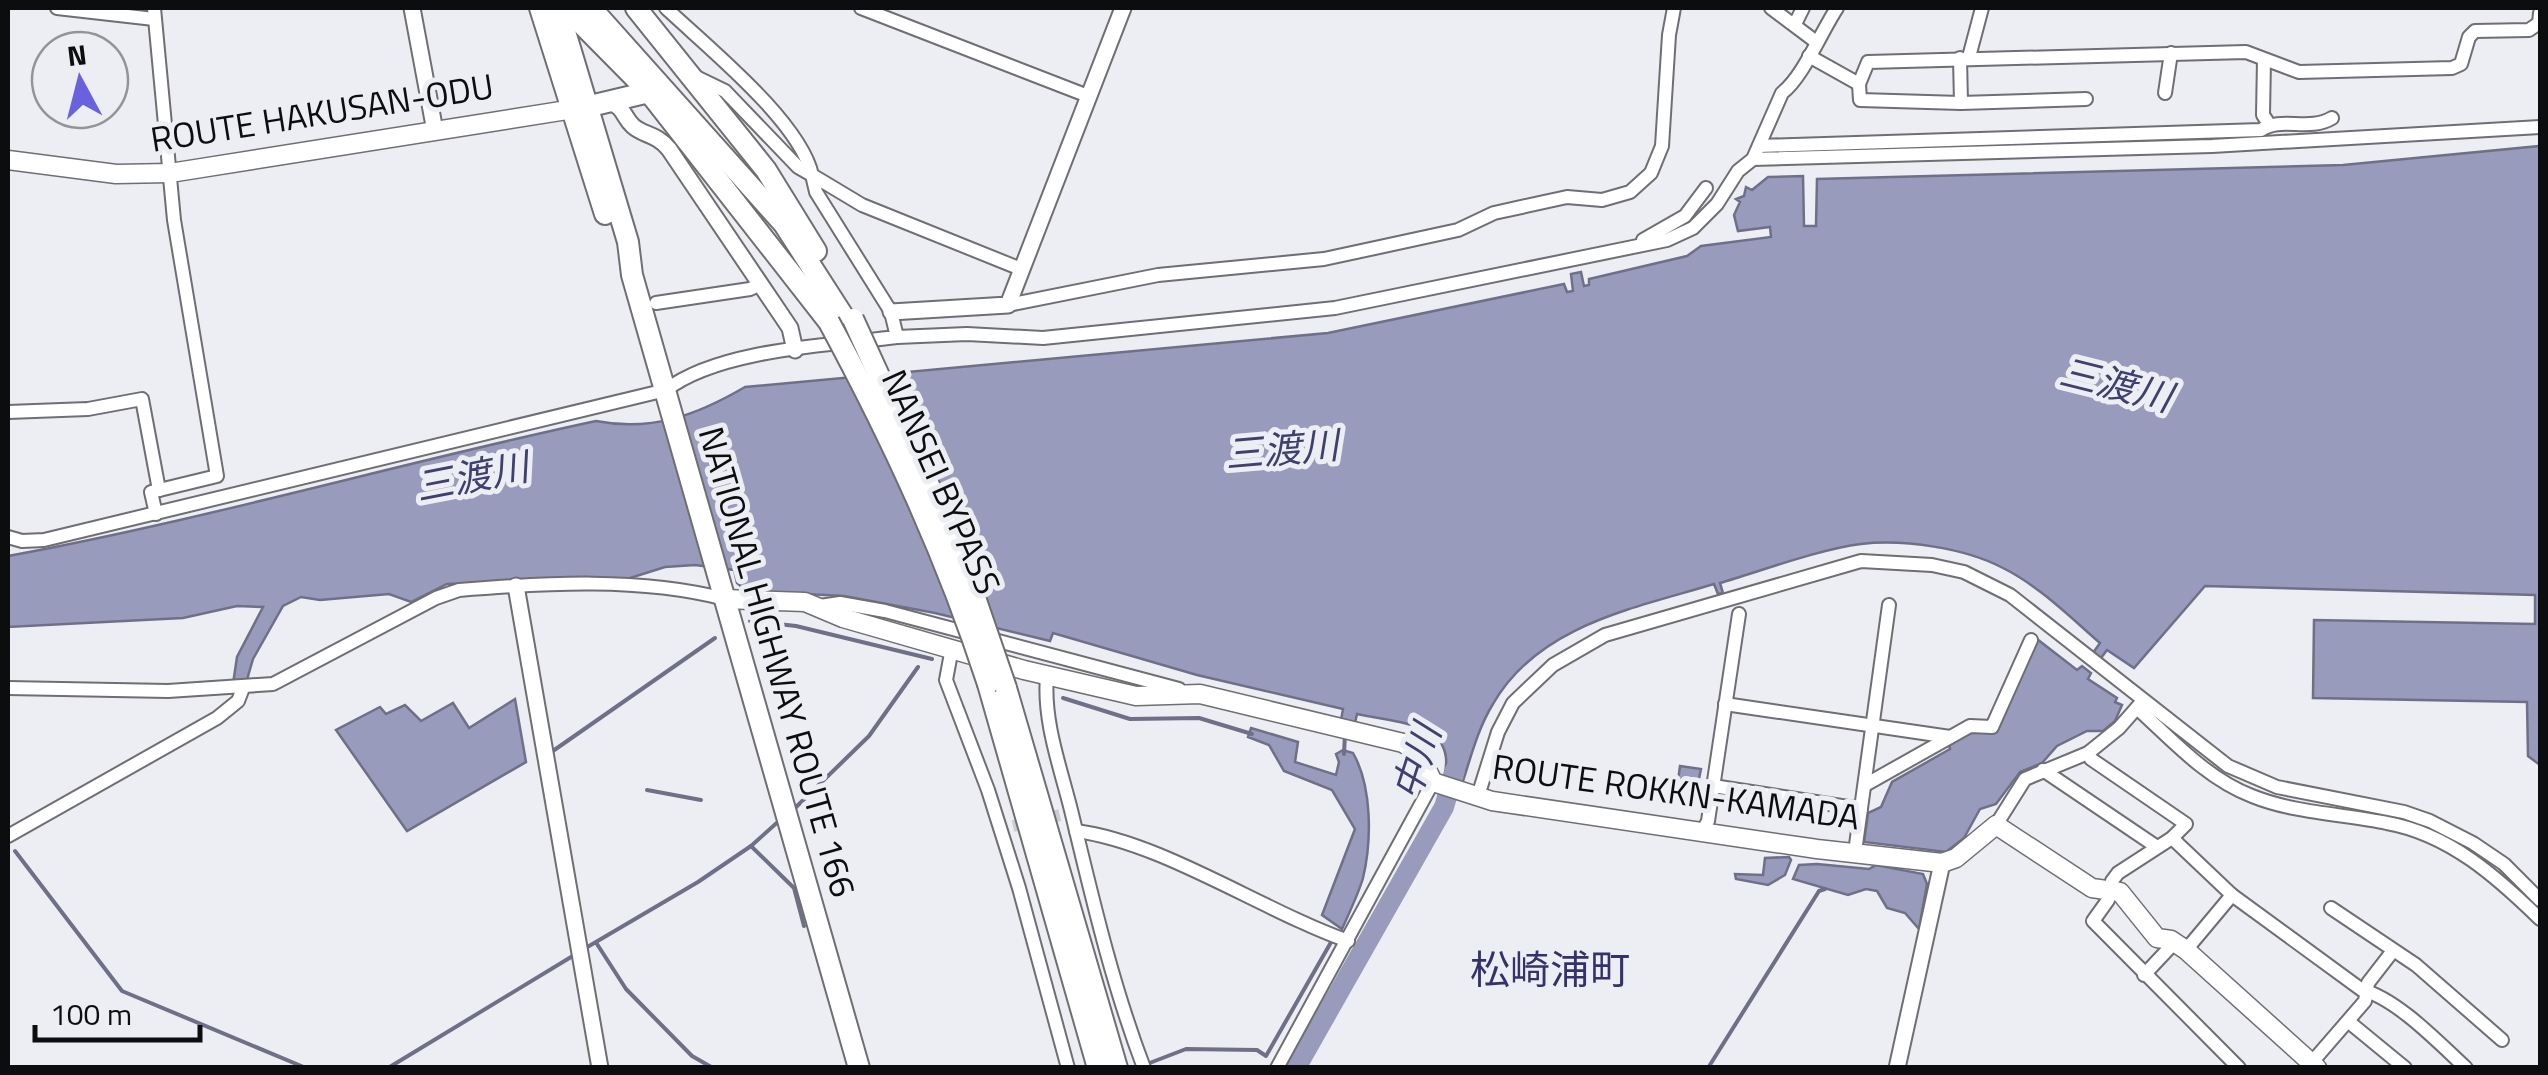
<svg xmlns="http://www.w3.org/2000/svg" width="2548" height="1075" font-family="'Titillium Web','Noto Sans JP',sans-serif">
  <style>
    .water { fill: #999bbd; stroke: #6f7088; stroke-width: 2.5 }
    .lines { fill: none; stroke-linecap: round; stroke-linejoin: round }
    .stream { stroke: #6f7088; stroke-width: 4 }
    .river { stroke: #999bbd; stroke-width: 20 }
    .minor-tunnel { stroke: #cbccd2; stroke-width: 12; stroke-dasharray: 12 6; stroke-linecap: butt }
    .minor-casing { stroke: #6e6e73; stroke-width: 16 }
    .tertiary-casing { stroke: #6e6e73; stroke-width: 19 }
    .secondary-casing { stroke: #6e6e73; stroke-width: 21 }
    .trunk-casing { stroke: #6e6e73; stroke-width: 24 }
    .minor { stroke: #fff; stroke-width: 12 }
    .tertiary { stroke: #fff; stroke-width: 15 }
    .secondary { stroke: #fff; stroke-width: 18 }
    .trunk { stroke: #fff; stroke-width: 20 }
    .trunk-bridge-casing { stroke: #6e6e73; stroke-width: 24; stroke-linecap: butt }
    .trunk-bridge { stroke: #fff; stroke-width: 20 }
    .labels { text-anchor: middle; stroke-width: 10; stroke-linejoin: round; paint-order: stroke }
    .street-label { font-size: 35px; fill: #0c0d0e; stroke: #edeef4 }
    .water-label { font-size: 38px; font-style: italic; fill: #404070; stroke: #edeef4 }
    .quarter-label { font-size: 40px; fill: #34316c; stroke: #edeef4 }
  </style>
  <rect width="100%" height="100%" fill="#edeef4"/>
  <g class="water">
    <path d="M 2540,146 L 2540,765 L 2528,756 L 2527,702 L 2313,698 L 2314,620 L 2535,624 L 2535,595 L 2205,586 L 2134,668 L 2107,650 L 2101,658 L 2093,653 L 2100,643 C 2070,617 2039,586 2003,568 C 1965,548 1904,539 1861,544 C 1820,549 1761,571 1720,583 L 1723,593 L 1718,594 L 1714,584 C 1635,608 1538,625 1493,704 C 1478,728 1471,757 1462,784 L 1444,777 C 1459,722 1396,723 1357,714 L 1355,723 L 1341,720 L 1343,709 L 1197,675 L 1053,633 L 1050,641 L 935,613 L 844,596 L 747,591 L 737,583 L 734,570 L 695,565 L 665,567 L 627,579 L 447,584 L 411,602 L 389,594 L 320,600 L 301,597 L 283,606 L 253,659 L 246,683 L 233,684 L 237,657 L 263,607 L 237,606 L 183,618 L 8,627 L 8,556 C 205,520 399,463 596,421 C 652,432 697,415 745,387 L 1328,333 L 1564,284 L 1567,292 L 1573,291 L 1571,274 L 1581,272 L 1584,286 L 1589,285 L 1589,279 L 1687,256 L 1701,246 L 1771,237 L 1770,227 L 1738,231 L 1734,215 L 1740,202 L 1736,199 L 1744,196 L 1746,187 L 1752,190 L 1768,177 L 1803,176 L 1804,226 L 1816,226 L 1817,179 L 2343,165 Z"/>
    <polygon points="2037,639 2077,670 2082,666 2091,673 2088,679 2117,698 2115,702 2122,705 2115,721 2103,731 2087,731 2057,746 2042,763 2020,772 1996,804 1980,809 1964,838 1946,852 1864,842 1868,813 1881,807 1892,782 1950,749 1949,745 1971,733 1997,732"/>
    <polygon points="515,699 526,762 407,831 336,730 380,707 386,714 405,705 421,721 453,703 469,728"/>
    <path d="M 1251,728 L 1298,742 L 1295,762 L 1336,775 L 1339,762 L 1336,754 L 1343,750 L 1353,753 C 1372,786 1372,840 1363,878 C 1358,895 1349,913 1342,929 L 1322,915 L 1355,829 L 1332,790 L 1284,771 L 1269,745 L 1248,737 Z"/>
    <polygon points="1680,766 1701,769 1693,808 1675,803"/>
    <polygon points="1789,857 1791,860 1785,875 1768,885 1736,879 1735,874 1763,875 1765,858"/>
    <polygon points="1817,864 1869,869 1876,865 1923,874 1927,884 1919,929 1905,913 1887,908 1877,891 1866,889 1848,895 1793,879 1799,865"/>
  </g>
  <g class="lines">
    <g class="stream">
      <polyline points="750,621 796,626 932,659"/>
      <polyline points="1063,698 1130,719 1199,718 1252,734"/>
      <polyline points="550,753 715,638"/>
      <polyline points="1344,754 1345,734"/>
      <polyline points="647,790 701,800"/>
      <polyline points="792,811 869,736 918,667"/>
      <polyline points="751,846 794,888 804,926"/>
      <polyline points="15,851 122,991 306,1068"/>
      <polyline points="597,944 626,989 692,1056 713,1068"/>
      <polyline points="584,949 698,882 751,846 780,820"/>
      <polyline points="1147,1064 1186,1049 1257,1050 1266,1056 1334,937"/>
      <polyline points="388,1068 576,954"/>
      <polyline points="1708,1068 1819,891 1825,889"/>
    </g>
    <polyline class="river" points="1296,1068 1444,807 1455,770"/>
    <polyline class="minor-tunnel" points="1013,826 1060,815"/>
    <g class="minor-casing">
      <g id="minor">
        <polyline points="57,8 154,19"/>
        <polyline points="154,8 174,220 217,476 151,492 156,514"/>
        <path d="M 666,8 C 706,46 800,121 812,175 L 862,205 L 1021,269"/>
        <polyline points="861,8 1088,96"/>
        <polyline points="1771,8 1815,41"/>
        <polyline points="1795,24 1803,8"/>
        <polyline points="1809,56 1859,84 1868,62 2246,52 2299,72 2452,68 2461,64 2469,37 2475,31 2529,30 2539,23 2540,13"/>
        <polyline points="1969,57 1982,8"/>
        <polyline points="1960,58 1961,103 2086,99"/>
        <polyline points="2264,60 2263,115 2269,124"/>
        <polyline points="1859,84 1860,100 1961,103"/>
        <polyline points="2165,93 2171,53"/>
        <path d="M 1759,146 L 2261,130 C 2281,116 2309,132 2332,118"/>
        <polyline points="1753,159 2212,146 2540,127"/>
        <polyline points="1643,240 1685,216 1706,188"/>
        <polyline points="656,303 750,289 761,284"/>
        <polyline points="1008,305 1158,275 1324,259 1458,230 1494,213 1567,197 1602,200 1630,192 1651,173 1662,146 1669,35 1674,8"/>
        <path d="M 897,337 L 967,334 L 1043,338 L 1335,308 L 1667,240 L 1693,228 L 1717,204 L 1738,171 L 1753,159 L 1782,93 C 1803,77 1821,32 1837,8"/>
        <polyline points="8,412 88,409 142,399 159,490"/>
        <path d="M 8,537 L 22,541 L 44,540 L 666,390 C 719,349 831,345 897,337 L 891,312 L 816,192 L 812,175 L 798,167 L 725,91 L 696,77"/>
        <polyline points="820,606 840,603 885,611 1179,689"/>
        <polyline points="952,648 946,680 988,790 1019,888 1068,1068"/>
        <path d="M 1047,676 C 1043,721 1060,766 1071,810 C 1092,897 1112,984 1144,1068"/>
        <path d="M 8,688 L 168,691 L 273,684 L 436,598 L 459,590 C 545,583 640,577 725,599"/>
        <polyline points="1725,704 1950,737"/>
        <path d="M 2137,708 C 2172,740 2207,779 2252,796 C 2294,813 2343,814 2387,823 C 2449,834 2497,877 2540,919"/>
        <polyline points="2088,753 2091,759 2186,824 2172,838"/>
        <polyline points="2043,770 2157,847"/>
        <polyline points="1865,785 1970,726 1992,727 2031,640"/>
        <polyline points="1713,786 1861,809"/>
        <polyline points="1478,796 1498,732 1513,703 1553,665 1605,635 1861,561 1932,565 1964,572 2010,595 2228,766 2277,787 2404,812 2430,821 2473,843 2504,864 2540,900"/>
        <polyline points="1996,825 2025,779 2088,753 2119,728 2141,703"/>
        <path d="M 1076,831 C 1162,842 1263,911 1348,941"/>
        <polyline points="1702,832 1708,821 1739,614"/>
        <polyline points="8,836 217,718 238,701 243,688"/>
        <polyline points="1855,852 1889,605"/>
        <polyline points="2331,908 2416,965 2502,1040"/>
        <polyline points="2186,950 2232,895"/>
        <polyline points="2144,975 2175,942"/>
        <polyline points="2349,1022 2405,1068"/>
        <polyline points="1277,1068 1433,782"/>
        <path d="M 2239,1068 L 2093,921 L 2108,900 L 2112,881 L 2118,873 L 2172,838 L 2232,895 L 2362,990 C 2396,998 2439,1043 2466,1068"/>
        <polyline points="2307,1068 2365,1001 2368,983 2392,952"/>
      </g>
    </g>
    <g class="tertiary-casing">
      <g id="tertiary">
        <polyline points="412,8 435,131"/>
        <path d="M 610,102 C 625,108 623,117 633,126 C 644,136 656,133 669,149 L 790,328 L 795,350"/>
        <polyline points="891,312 1008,305 1123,8"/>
        <polyline points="516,586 600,1068"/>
        <polyline points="1897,1068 1942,863"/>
      </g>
    </g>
    <g class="secondary-casing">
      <g id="secondary">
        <polyline points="8,160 116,174 170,173 586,107"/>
        <polyline points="725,599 805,602 843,618 1024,670 1136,696 1200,694 1403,743 1419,753 1433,782 1492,801 1817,849 1942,863 1956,858 1996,825 2092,888 2120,892 2157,938 2171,940 2186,950 2317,1068"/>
      </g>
    </g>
    <g class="trunk-casing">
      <g id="trunk">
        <polyline points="540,8 605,214"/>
        <polyline points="558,8 628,242 632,275 859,1068"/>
        <polyline points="566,8 649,92 829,322"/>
        <polyline points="591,8 784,224 845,319"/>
        <polyline points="636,8 766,170 816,251"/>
        <polyline points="586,107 649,92"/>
        <polyline points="988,684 1098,1068"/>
        <polyline points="1006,688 1117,1068"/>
      </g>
    </g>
    <use href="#minor" class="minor"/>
    <use href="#tertiary" class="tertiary"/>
    <use href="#secondary" class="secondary"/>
    <use href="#trunk" class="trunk"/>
    <g class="trunk-bridge-casing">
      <g id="trunk-bridge">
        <polyline points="853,319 959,551 1006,688"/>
        <path d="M 829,322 C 893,441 946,555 988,684"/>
      </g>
    </g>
    <use href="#trunk-bridge" class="trunk-bridge"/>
  </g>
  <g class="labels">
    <g class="street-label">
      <text transform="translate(322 113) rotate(-9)" y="12">ROUTE HAKUSAN-ODU</text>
      <text transform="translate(941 482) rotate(66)" y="12">NANSEI BYPASS</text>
      <text transform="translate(777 662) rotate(74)" y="12">NATIONAL HIGHWAY ROUTE 166</text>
      <text transform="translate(1676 792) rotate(8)" y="12">ROUTE ROKKN-KAMADA</text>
    </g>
    <g class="water-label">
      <text transform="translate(2116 385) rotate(14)" y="13">三渡川</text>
      <text transform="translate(1282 450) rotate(-5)" y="13">三渡川</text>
      <text transform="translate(472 477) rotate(-11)" y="13">三渡川</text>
      <text transform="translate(1417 762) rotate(-72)" y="13">中川</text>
    </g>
    <g class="quarter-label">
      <text x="1550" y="984">松崎浦町</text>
    </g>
  </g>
  <rect width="2548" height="1075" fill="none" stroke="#0c0d0e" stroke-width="20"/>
  <g transform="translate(80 80) rotate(353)"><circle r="48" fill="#edeef4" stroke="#939498" stroke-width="2.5"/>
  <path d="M0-8L18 38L0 25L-18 38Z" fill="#6a62dc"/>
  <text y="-15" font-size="28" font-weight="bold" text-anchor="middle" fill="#0c0d0e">N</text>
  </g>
  <path d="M35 1025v15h165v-15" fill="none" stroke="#0c0d0e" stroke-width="5"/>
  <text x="50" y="1025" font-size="30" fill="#0c0d0e" stroke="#edeef4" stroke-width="8" paint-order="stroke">100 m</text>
</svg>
